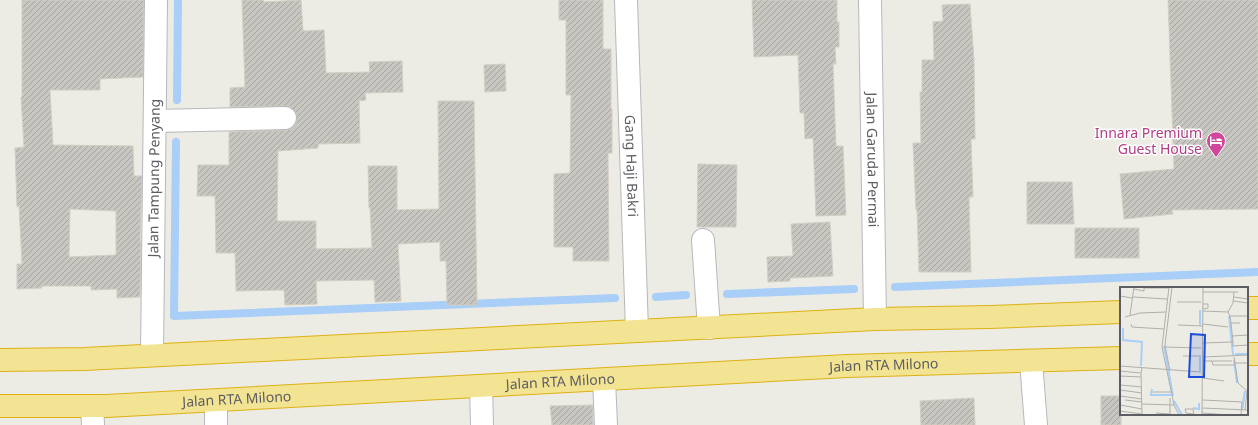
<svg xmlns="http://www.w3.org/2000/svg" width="1258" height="425" font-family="'Noto Sans',sans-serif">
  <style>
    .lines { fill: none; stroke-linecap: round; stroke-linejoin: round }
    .stream { stroke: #a9cef7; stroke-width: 8 }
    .building { fill: url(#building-hatch); stroke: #d1cec2; fill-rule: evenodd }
    .minor-casing { stroke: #b6b8bd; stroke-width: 24 }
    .highway-casing { stroke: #ddb114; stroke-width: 24 }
    .minor { stroke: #fff; stroke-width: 22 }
    .highway { stroke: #f3e494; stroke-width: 22 }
    .labels { text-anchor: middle; stroke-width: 3; stroke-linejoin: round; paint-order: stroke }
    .hotel-label { font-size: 14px; fill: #b23c85; stroke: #fff; text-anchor: end }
    .street-label { font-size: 14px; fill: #5c5e63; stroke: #fff }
    .inset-river { fill: none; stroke: #a9cef7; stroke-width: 2 }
    .inset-road { fill: none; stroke: #afafac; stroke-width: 1 }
    .view { fill: #1d4ed8; fill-opacity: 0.15; stroke: #1d4ed8; stroke-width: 2 }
    .inset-edge { fill: none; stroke: #5c5e63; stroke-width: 2 }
  </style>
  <defs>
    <pattern id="building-hatch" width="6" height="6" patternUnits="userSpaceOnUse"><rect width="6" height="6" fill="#c8c6c0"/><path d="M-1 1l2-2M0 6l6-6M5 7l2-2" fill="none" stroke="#a6a4a0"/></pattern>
  </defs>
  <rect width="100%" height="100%" fill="#edece4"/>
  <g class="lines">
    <g class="stream">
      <polyline points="177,100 178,0"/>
      <polyline points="176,142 174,316 615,298"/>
      <polyline points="895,287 1258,272"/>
      <polyline points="727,294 854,289"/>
      <polyline points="656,297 686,295"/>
    </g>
  </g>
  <g class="building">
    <path d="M 22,0 L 144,0 L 143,77 L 100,79 L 100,90 L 50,90 L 53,145 L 133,146 L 134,176 L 142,176 L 140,241 L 141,241 L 140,297 L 117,298 L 117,289 L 91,290 L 91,286 L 42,286 L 42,288 L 17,289 L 17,264 L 22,264 L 19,206 L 17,207 L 15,148 L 24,147 L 21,97 L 22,97 ZM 70,209 L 116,211 L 116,255 L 69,257 Z"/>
    <polygon points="242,0 263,0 264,2 301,0 303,31 324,30 326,73 370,72 369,62 402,61 403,92 365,93 366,100 359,101 360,143 318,144 318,148 278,151 277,221 316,221 316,249 372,248 370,208 369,208 368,166 397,166 397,210 439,209 438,101 474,101 477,305 447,305 446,261 440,261 440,242 398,244 401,301 375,302 374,280 316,281 317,304 285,305 284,290 236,291 235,253 216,253 215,196 197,196 198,165 229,165 229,132 286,130 291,129 296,124 297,118 295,111 291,107 285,106 230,107 230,88 245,87"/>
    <polygon points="559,0 603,0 603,49 611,49 611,109 612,109 612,153 608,153 609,261 573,261 573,247 554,247 554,174 570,173 571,95 566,95 566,20 559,20"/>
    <polygon points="752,0 837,0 837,22 839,22 839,47 835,47 836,64 833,64 836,146 843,146 846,215 816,216 813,138 805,139 804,113 800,113 798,55 754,57"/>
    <polygon points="1168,0 1258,0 1258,209 1172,210 1173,214 1124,219 1120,174 1174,169"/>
    <polygon points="970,4 974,60 975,139 971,139 973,197 969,197 971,272 919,272 917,210 916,210 913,143 921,143 920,92 922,92 922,60 934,60 933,22 943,21 942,5"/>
    <polygon points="505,64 506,91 485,92 484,65"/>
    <polygon points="698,164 737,165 736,227 697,227"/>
    <polygon points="1027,182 1072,182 1074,224 1027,224"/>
    <polygon points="830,222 833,276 790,278 790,281 768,282 767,257 793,256 791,224"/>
    <rect x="1075" y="228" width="64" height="30"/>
    <rect x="1101" y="396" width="20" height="29"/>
    <polygon points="974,398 975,425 921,425 920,401"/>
    <polygon points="593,405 593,425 552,425 550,406"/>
  </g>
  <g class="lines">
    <g class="minor-casing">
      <g id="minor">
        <path id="s1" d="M 626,0 L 637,331"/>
        <path id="s2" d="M 870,0 L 875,319"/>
        <polyline points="155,121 285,118"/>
        <polyline points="703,240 709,328"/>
        <path id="s3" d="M 152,355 L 156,0"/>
        <polyline points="1031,361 1036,425"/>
        <polyline points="604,380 606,425"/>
        <polyline points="481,386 482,425"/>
        <polyline points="216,401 216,425"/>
        <polyline points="92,406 93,425"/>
      </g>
    </g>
    <g class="highway-casing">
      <g id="highway">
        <polyline points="1247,308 1258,308"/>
        <polyline points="1247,354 1258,354"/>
        <polyline points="0,360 84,359 875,319 990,317 1121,312"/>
        <path id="s4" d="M 0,406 L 106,406 L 847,366 L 1121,358"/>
      </g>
    </g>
    <use href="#minor" class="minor"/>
    <use href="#highway" class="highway"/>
  </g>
  <defs>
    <g id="hotel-pin" transform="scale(1)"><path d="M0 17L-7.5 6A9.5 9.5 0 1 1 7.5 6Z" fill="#d1479c" stroke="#fff"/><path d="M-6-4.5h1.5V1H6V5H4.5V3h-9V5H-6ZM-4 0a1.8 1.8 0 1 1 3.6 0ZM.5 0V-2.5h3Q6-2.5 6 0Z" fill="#fff"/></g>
  </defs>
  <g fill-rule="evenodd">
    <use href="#hotel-pin" x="1216" y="141"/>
  </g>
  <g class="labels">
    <g class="hotel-label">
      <text x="1202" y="138">Innara Premium<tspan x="1202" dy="16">Guest House</tspan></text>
    </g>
    <g class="street-label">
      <text dy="5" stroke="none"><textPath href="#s2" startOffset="160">Jalan Garuda Permai</textPath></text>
      <text dy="5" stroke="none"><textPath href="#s1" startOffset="166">Gang Haji Bakri</textPath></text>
      <text dy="5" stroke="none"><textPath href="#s3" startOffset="177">Jalan Tampung Penyang</textPath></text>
      <text dy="5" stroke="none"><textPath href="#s4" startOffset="885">Jalan RTA Milono</textPath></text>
      <text dy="5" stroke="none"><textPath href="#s4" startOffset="561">Jalan RTA Milono</textPath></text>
      <text dy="5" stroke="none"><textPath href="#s4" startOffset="237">Jalan RTA Milono</textPath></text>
    </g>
  </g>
  <g transform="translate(1120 287)">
    <rect width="128" height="128" fill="#edece4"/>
    <path class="inset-river" d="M 109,29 L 113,68M 80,38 L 80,23M 3,41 L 3,53 L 22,55 L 21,79M 44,59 L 53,109M 115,67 L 128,67M 80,70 L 80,84M 114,73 L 117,96M 32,102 L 31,108 L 51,108M 54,114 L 62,128M 73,121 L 79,122 L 79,116M 122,123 L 125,104"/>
    <path class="inset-road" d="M 49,0 L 42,60 L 54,118 L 59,128M 24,1 L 49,1M 14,2 L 24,4 L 24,1M 83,5 L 118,5M 0,9 L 12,11M 13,10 L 47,12M 114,10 L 128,12M 113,14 L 128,16M 57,15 L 81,15M 83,22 L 88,21 L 88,17 L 83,17M 83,24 L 108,25 L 110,29 L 128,29M 108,25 L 113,16 L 114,5M 10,28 L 14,0M 110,29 L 111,36 L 120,36M 5,30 L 20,26 L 46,25M 111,36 L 113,55M 11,37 L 12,40 L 44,42M 83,37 L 108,40M 58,38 L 83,39M 112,49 L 128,48M 83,56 L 113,55 L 113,59 L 128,58M 44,60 L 81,61M 63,69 L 81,69M 83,70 L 128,68M 114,70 L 118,96 L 127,104 L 125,123M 83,74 L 112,74M 92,74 L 93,78 L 115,78M 115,76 L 128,76M 0,79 L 81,85M 0,84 L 21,86 L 22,81M 50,84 L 45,58 L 52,0M 21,86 L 22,128M 0,89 L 21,90M 83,91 L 104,94M 0,98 L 22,100M 0,103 L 22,106M 33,105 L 51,105M 0,109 L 22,112M 50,111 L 50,128M 5,113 L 22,115M 83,113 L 122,115 L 121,128M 22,117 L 54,118M 0,118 L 22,122M 82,121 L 128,123M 0,124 L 22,127M 36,126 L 50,127M 82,126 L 109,128M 73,127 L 66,126 L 65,122 L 73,122 L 74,128M 82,128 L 83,0"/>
    <path class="view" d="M 71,47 L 85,48 L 84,90 L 69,90 Z"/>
    <rect width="128" height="128" class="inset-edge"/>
  </g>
</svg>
